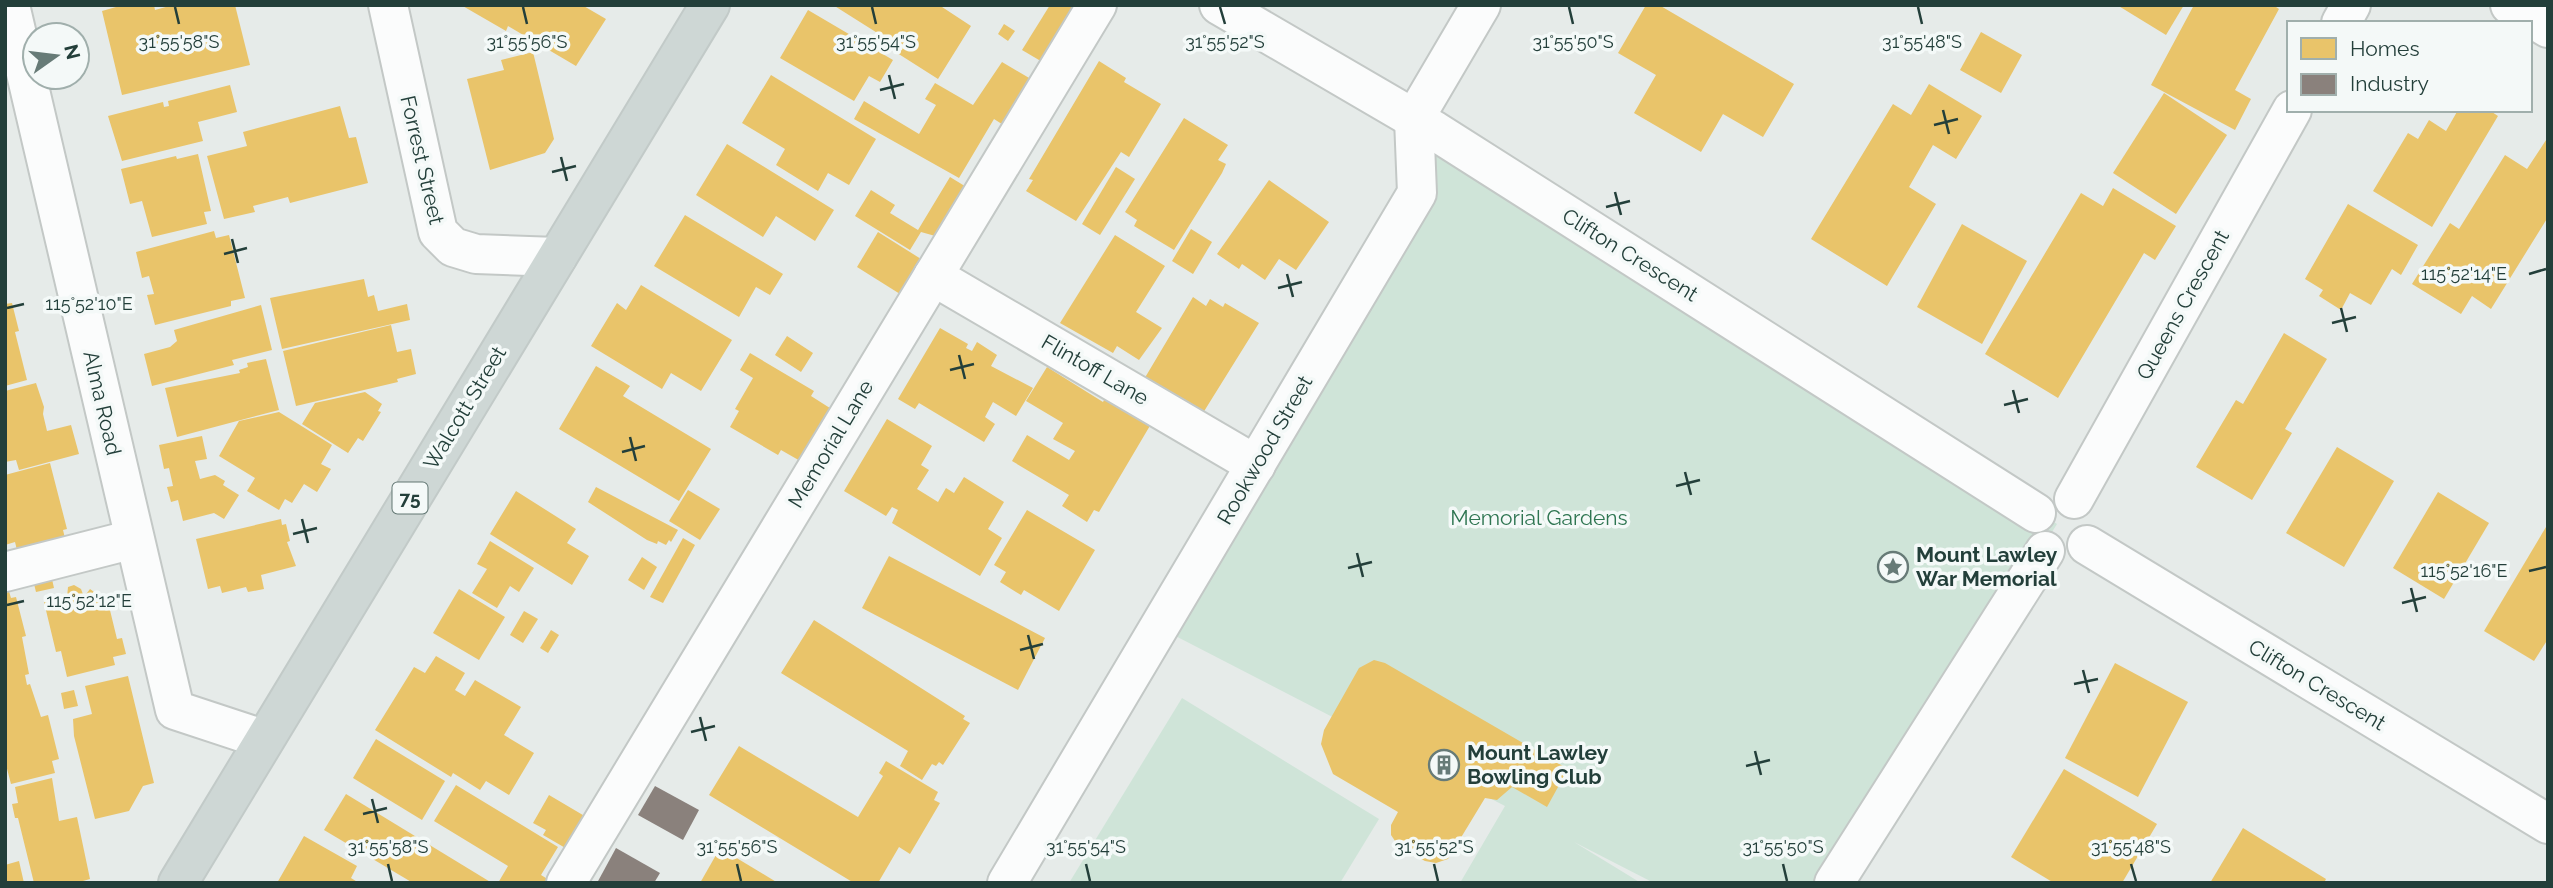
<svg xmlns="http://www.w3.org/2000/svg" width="2553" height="888" font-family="Raleway,sans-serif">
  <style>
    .green { fill: #cfe4d8 }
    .homes { fill: #e9c46a }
    .industry { fill: #8a817c }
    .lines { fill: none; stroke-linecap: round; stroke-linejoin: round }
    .minor-casing { stroke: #c3c8c6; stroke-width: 42 }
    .major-casing { stroke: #c2cac8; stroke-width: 42 }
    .minor { stroke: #fbfcfc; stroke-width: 38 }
    .major { stroke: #ced7d5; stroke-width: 38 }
    .ticks { fill: none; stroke: #233f3a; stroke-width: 2.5 }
    .labels { text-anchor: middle; stroke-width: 7; stroke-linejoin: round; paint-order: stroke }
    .shield { fill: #f4f9f8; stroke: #627773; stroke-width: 2 }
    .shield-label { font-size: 19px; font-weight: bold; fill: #233f3a }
    .street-label { font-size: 21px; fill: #233f3a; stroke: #f4f9f8 }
    .park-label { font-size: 21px; fill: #2e7551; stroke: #f4f9f8 }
    .poi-label { font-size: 21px; font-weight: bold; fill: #233f3a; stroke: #f4f9f8; text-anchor: start }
    .ticks-label { font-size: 18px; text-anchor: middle; fill: #233f3a; stroke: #f4f9f8; stroke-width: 7; stroke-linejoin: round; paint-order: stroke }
  </style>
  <rect width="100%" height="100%" fill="#e6ebe9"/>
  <g class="green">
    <polygon points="1435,131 2057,524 1833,883 1654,883 1574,842 1641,883 1460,883 1505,806 1160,628"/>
    <polygon points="1182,698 1379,819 1340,883 1069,883"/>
  </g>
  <g class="homes">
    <polygon points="123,5 154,5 155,10 173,5 235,5 250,65 122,95 102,11"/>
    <polygon points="461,5 582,5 606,19 576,66 508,26 506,31"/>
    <polygon points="833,5 939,5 971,26 938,79 894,51 898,46"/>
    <polygon points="1050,5 1084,5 1056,70 1022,50"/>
    <polygon points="1646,5 1659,5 1794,84 1763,137 1723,114 1701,152 1634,113 1656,75 1618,53"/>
    <polygon points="2117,5 2184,5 2166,35"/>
    <polygon points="2194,5 2273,5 2279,9 2235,90 2251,99 2235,130 2151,85"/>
    <polygon points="808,10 893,60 880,82 869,76 854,101 780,58"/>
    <polygon points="1004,24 1015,31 1008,41 998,34"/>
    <polygon points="1981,32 2022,55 2001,93 1960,70"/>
    <polygon points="533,52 554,139 545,153 490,170 467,79 504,70 501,60"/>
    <polygon points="1099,61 1126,78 1124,82 1161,104 1129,157 1121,152 1076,221 1026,191 1033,180 1029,179"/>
    <polygon points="1002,62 1036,82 1008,128 994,119 959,178 854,119 864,101 919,134 936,105 925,99 935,83 973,105"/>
    <polygon points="771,75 876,139 849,185 828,173 818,191 776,165 785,149 742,123"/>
    <polygon points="1929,84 1982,116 1956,159 1933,145 1909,187 1936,204 1887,286 1811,239 1893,104 1911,115"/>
    <polygon points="230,85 237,112 198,122 203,141 122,161 108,116 163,102 164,107 169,106 168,101"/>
    <polygon points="2164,93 2227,135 2176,214 2113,173"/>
    <polygon points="340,106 349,138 356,137 368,183 290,203 288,197 253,206 255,212 224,219 207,156 247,146 243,132"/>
    <polygon points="2458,110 2489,110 2498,116 2432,227 2373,191 2408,133 2418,139 2429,120 2446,131"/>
    <polygon points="1184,118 1228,145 1218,160 1226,164 1222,173 1174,250 1134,226 1137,220 1125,212"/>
    <polygon points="2548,137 2548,217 2491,309 2472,296 2461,314 2412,284 2450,223 2459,229 2505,155 2527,169"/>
    <polygon points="727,144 834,210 815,241 776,216 763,237 696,195"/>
    <polygon points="198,154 211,211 204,212 207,224 152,237 142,201 130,204 121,169 176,156 177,159"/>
    <polygon points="1116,167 1135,179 1100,235 1082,224"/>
    <polygon points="950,177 981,196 953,241 921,232 910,250 855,216 871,190 895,205 890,213 918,230"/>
    <polygon points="1269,180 1329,222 1296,270 1279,259 1265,280 1242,264 1239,269 1217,254"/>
    <polygon points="2113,188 2176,226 2155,260 2144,253 2058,398 1985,354 2081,193 2103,206"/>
    <polygon points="2348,204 2418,245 2401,275 2392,269 2371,305 2350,293 2341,310 2319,296 2323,290 2305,279"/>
    <polygon points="685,215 783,274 770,295 756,287 739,317 654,266"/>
    <polygon points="1962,224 2027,261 1982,344 1917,307"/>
    <polygon points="1191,229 1212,242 1193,274 1172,261"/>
    <polygon points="214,231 216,238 229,235 245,298 231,301 231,306 155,325 147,295 154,294 149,276 142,278 136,252"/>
    <polygon points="878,232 921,259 900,294 857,267"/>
    <polygon points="1115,235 1165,266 1136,312 1162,328 1139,360 1117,346 1113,353 1060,323"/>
    <polygon points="364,279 368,297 374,295 378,311 407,304 410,320 282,349 270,298"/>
    <polygon points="641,285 732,340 701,391 671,373 662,389 591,346 617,303 626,310"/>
    <polygon points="1193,297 1206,306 1210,299 1223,307 1225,303 1259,323 1198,421 1140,386"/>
    <polygon points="12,303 19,331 15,332 27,380 5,386 5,304"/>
    <polygon points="261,305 272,350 232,360 234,365 152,386 144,354 170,347 177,341 174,330"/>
    <polygon points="391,325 397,352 411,349 416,374 397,379 398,382 296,406 283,351"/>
    <polygon points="940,328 968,344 966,348 972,351 977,342 997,355 991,366 1033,388 1016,416 993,402 985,417 995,424 984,442 919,403 915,409 898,399"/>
    <polygon points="2284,333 2327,359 2285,429 2292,433 2252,500 2196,467 2236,400 2243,404"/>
    <polygon points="787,336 813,353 801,372 775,355"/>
    <polygon points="750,353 814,391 811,396 844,417 802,462 781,450 778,455 730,427 739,411 735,409 753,378 740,370"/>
    <polygon points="266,359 279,410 177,437 165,388 240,373 239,370 248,367 247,363"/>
    <polygon points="596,366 630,386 623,396 711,449 679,501 559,429"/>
    <polygon points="1047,367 1103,402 1106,396 1151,424 1099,512 1094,510 1087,522 1062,506 1069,495 1012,461 1027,435 1069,460 1075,451 1053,439 1063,423 1026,401"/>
    <polygon points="36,383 44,407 43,414 47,431 71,425 79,454 19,470 16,460 5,462 5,391"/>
    <polygon points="365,392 382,404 378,411 381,412 363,441 358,438 348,453 302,424 315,403"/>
    <polygon points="279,412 332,445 321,464 331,469 317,492 304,484 292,503 285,499 279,510 247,491 255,478 219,456 239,421"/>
    <polygon points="887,419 932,446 921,465 929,470 917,489 938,502 946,488 954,493 964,477 1004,502 988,529 1002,538 980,576 892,523 898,510 892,507 886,516 844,491"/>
    <polygon points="202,436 207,459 195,461 200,479 215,475 225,481 223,485 239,495 224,519 214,513 183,521 178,500 171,502 167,487 173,486 169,468 164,469 159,445"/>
    <polygon points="2337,447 2394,481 2344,567 2286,533"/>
    <polygon points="50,463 67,529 63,530 66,542 18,554 15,542 5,545 5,475"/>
    <polygon points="596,487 678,530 671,542 669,540 666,545 658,541 657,544 647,540 588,502"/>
    <polygon points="688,490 720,509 700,540 669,521"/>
    <polygon points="516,491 576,529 567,543 589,556 572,585 490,534"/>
    <polygon points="2438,492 2489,523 2444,599 2393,568"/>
    <polygon points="1027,510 1095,550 1059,611 1024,590 1021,595 1000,582 1006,572 994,565"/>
    <polygon points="281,519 282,525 286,524 290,541 287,542 296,566 261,575 264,589 248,592 246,587 222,593 220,586 208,589 196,539"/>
    <polygon points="2546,527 2548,639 2534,661 2484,631"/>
    <polygon points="683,538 695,545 663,603 650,597"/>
    <polygon points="490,541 534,568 519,592 510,586 497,608 472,593 487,569 477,564"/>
    <polygon points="889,556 1045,638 1018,690 862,608"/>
    <polygon points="642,557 657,567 644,590 628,580"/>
    <polygon points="51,575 54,588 36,592 33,580"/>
    <polygon points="7,585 11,598 16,597 26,636 22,637 29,674 25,675 27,685 30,684 41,717 48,715 59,759 52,761 55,773 11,784 5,761"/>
    <polygon points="74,585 81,589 84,597 90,589 108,602 117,639 122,638 126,654 113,657 115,665 67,677 61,651 56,652 44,602 67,597 68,587"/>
    <polygon points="459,589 505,617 479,660 433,633"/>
    <polygon points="524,611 538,619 523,643 510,635"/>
    <polygon points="814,620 965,716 963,719 970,723 943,765 939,762 936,766 932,764 922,780 900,766 908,751 781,673"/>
    <polygon points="551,630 559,635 548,653 540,648"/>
    <polygon points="436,656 465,673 455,690 465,696 475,680 521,707 504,735 534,753 509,795 486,781 480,790 453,773 451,777 375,730 414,667 425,673"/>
    <polygon points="1374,660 1385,663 1568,769 1547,807 1512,787 1497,800 1485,798 1448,859 1436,863 1425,861 1399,847 1391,835 1391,825 1398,812 1333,774 1321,744 1324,730 1359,668"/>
    <polygon points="2115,663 2188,702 2138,797 2065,758"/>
    <polygon points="128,676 154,783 143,786 129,811 95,819 74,736 73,719 92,714 85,686"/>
    <polygon points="74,690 78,706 64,709 61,693"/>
    <polygon points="376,739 445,781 422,820 353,778"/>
    <polygon points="739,746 858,817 883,776 879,773 886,761 938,792 934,800 940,803 910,854 899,847 878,883 854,883 709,795"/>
    <polygon points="2064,769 2157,824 2122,883 2054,883 2011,857"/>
    <polygon points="52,778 59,821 77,817 90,879 76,883 34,883 18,818 15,818 12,804 18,803 15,787"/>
    <polygon points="456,785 558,847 541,875 554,883 498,883 508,866 434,821"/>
    <polygon points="346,794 492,883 413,883 324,830"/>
    <polygon points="549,795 593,821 574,853 543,835 546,830 533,823"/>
    <polygon points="2243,828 2326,879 2324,883 2210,883"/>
    <polygon points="304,836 357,866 351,878 359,883 277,883"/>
    <polygon points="720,848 778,883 700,883"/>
    <polygon points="19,861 24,883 5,883 5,865"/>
  </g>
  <g class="industry">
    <polygon points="655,786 699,810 683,840 638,815"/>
    <polygon points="616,848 660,873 654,883 597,883"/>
  </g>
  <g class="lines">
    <g class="minor-casing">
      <g id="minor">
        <polyline points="10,5 175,710 263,739"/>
        <polyline points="388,5 438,232 453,247 476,254 557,257"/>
        <polyline points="1219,5 1435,131 2036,513"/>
        <polyline points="2510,5 2548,28"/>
        <polyline points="2341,23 2351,5"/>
        <polyline points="933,276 1256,465"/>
        <polyline points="2074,499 2292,110"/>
        <polyline points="2087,545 2548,824"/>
        <polyline points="5,572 134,539"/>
        <polyline points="566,883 1097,5"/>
        <polyline points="1007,883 1417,193 1414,119 1481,5"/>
        <polyline points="1834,883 2045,551"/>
      </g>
    </g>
    <g class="major-casing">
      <polyline id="major" points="178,883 710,5"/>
    </g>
    <use href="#minor" class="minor"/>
    <use href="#major" class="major"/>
  </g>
  <path class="ticks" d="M 175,7 L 179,24M 523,7 L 527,24M 872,7 L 876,24M 1220,7 L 1225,24M 1569,7 L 1573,24M 1918,7 L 1922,24M 889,75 L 895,99M 880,90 L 904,84M 1943,110 L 1949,134M 1934,125 L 1958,119M 561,157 L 567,181M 552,172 L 576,166M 1615,192 L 1621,215M 1606,207 L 1630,201M 232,239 L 238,263M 224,254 L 247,248M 1287,274 L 1293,297M 2529,274 L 2546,269M 1278,288 L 1302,282M 7,308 L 24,304M 2341,308 L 2347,332M 2332,323 L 2356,317M 959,355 L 965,379M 950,370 L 974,364M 2013,390 L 2019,413M 2004,405 L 2028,399M 630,437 L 636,461M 622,452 L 645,446M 1685,472 L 1691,495M 1676,486 L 1700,480M 302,519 L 308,543M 293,534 L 317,528M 1357,553 L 1363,577M 1348,568 L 1372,562M 2529,571 L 2546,567M 2411,588 L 2417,612M 2402,603 L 2426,597M 7,605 L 24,601M 1028,635 L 1034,659M 1020,650 L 1043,644M 2083,670 L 2089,693M 2074,684 L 2098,679M 700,717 L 706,741M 691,732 L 715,726M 1755,751 L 1761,775M 1746,766 L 1770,760M 372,799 L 378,823M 363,814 L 387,808M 388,864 L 392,881M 737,864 L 741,881M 1086,864 L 1090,881M 1434,864 L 1438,881M 1783,864 L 1787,881M 2131,864 L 2136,881"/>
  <defs>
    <g id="sight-ring" transform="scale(1.575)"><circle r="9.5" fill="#f4f9f8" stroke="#677b77" stroke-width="1.5"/><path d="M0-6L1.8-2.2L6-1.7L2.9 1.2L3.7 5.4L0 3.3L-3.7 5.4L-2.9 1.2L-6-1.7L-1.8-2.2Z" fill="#677b77"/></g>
    <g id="building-ring" transform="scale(1.575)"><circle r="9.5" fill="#f4f9f8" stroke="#677b77" stroke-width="1.5"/><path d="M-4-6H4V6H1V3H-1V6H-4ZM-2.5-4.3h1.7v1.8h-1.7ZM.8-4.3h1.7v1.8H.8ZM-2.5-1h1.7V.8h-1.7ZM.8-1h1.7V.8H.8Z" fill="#677b77"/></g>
  </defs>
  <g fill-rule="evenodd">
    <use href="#sight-ring" x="1893" y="567"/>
    <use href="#building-ring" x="1444" y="765"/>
  </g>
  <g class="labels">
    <rect class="shield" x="392.5" y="482.5" width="35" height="31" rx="5"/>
    <g class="shield-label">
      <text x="410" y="505">75</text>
    </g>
    <g class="street-label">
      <text transform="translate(422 160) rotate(77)" y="7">Forrest Street</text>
      <text transform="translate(1630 255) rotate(32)" y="7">Clifton Crescent</text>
      <text transform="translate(2183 305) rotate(-61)" y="7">Queens Crescent</text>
      <text transform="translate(1095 370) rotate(30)" y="7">Flintoff Lane</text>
      <text transform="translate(102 403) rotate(77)" y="7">Alma Road</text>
      <text transform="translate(465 408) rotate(-59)" y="7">Walcott Street</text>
      <text transform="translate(831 444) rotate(-59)" y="7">Memorial Lane</text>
      <text transform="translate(1265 450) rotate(-60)" y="7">Rookwood Street</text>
      <text transform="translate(2317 685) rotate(31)" y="7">Clifton Crescent</text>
    </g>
    <g class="park-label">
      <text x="1539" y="525">Memorial Gardens</text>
    </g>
    <g class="poi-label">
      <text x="1916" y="562">Mount Lawley<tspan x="1916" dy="24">War Memorial</tspan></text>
      <text x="1467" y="760">Mount Lawley<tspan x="1467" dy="24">Bowling Club</tspan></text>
    </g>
  </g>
  <g class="ticks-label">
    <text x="1922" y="48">31°55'48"S</text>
    <text x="179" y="48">31°55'58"S</text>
    <text x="527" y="48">31°55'56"S</text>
    <text x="876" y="48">31°55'54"S</text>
    <text x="1225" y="48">31°55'52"S</text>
    <text x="1573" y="48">31°55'50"S</text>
    <text x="2464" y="280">115°52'14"E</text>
    <text x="89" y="310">115°52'10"E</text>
    <text x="2464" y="577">115°52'16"E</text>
    <text x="89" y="607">115°52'12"E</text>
    <text x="388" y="853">31°55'58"S</text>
    <text x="737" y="853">31°55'56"S</text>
    <text x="1086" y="853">31°55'54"S</text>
    <text x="1434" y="853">31°55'52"S</text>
    <text x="1783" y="853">31°55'50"S</text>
    <text x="2131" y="853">31°55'48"S</text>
  </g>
  <rect width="2553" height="888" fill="none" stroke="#233f3a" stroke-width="14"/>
  <rect x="2287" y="21" width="245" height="91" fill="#f4f9f8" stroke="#a0afac" stroke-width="2"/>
  <rect x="2301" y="38" width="35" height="21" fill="#e9c46a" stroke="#a0afac" stroke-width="2"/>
  <text x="2350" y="56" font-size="21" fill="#233f3a">Homes</text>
  <rect x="2301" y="74" width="35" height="21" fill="#8a817c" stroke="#a0afac" stroke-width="2"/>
  <text x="2350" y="91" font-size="21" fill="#233f3a">Industry</text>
  <g transform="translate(56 56) rotate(76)"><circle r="33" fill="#f4f9f8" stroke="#a0afac" stroke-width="2"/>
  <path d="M0-5L12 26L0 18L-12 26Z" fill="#677b77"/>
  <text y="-10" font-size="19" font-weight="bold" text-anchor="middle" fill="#233f3a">N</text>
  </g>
</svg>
